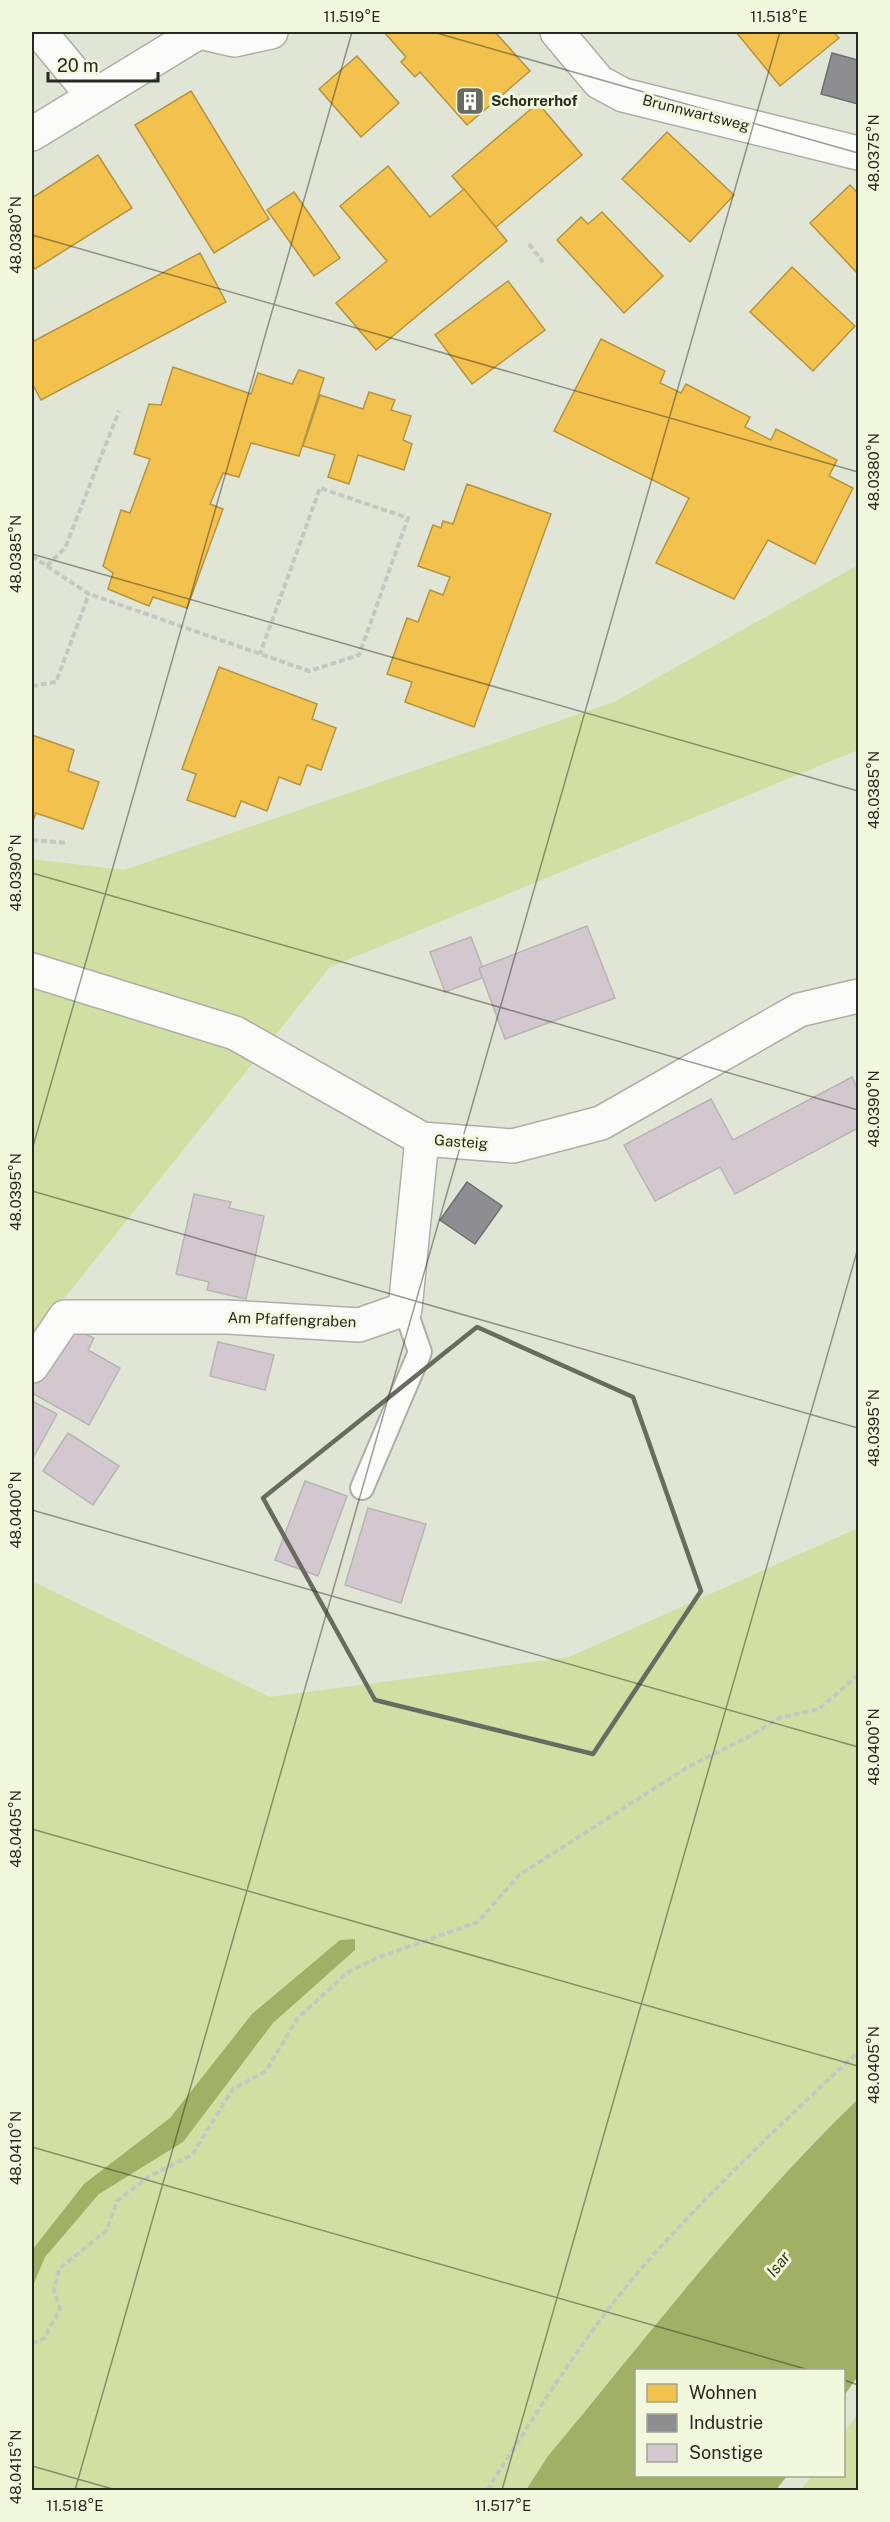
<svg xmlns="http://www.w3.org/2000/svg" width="890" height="2522" font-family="'Public Sans',sans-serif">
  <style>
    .green { fill: #d2dfa3 }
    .water { fill: #a2b065 }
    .homes { fill: #f2c14e; stroke: #b59440; stroke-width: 1.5 }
    .industry { fill: #8d8d92; stroke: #6e6f70; stroke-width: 1.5 }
    .building { fill: #d3c8cf; stroke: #b7b5b3; stroke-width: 1.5 }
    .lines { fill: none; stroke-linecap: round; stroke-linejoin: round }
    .lane-casing { stroke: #acafa3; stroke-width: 26 }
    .street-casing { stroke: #acafa3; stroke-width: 36 }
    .path { stroke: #c5c7c2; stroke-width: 4; stroke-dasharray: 6 3; stroke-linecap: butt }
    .lane { stroke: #fafbf9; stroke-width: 22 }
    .street { stroke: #fafbf9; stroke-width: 33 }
    .marked { fill: none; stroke: #686b60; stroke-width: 4.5; stroke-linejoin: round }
    .ticks { fill: none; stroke: #272a20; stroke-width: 1.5; stroke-opacity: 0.45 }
    .labels { text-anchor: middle; stroke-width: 6; stroke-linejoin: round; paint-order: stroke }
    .poi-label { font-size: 15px; font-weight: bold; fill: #272a20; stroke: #f1f8de; text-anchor: start }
    .street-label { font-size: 15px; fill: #272a20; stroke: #f1f8de }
    .water-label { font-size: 16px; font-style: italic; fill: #333a11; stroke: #f1f8de }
    .neatline { fill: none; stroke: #272a20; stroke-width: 2 }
    .ticks-label { font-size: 15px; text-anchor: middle; fill: #272a20 }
  </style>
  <rect width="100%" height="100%" fill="#e1e5d6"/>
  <g class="green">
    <polygon points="858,565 858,750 330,967 58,1306 32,1345 32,859 124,870 614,702"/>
    <path d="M 858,1528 L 858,2098 C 745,2208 649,2335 548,2456 L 526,2490 L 32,2490 L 32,1581 L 270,1697 L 569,1657 Z"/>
    <polygon points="858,2413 858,2490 801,2490 812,2476 844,2476 844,2433"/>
  </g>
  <g class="water">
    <polygon points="355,1939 355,1950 273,2023 183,2142 99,2194 45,2257 32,2288 33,2249 84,2184 170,2118 252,2014 340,1940"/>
    <path d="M 858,2099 L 858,2376 L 844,2396 L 844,2370 L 636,2370 L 636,2476 L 787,2476 L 776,2490 L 526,2490 L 548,2456 C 649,2335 745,2208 858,2099 Z"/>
  </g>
  <g class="homes">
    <polygon points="384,32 495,32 530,71 467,125 420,72 415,77 401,62 406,57"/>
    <polygon points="736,32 833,32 839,38 780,86"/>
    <polygon points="357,56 399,103 361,137 319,89"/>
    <polygon points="191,91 269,219 214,253 135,125"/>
    <polygon points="538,103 582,155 496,227 452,176"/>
    <polygon points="667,132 734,195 690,242 622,179"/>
    <polygon points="98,155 132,208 35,269 32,264 32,198"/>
    <polygon points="388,166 430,217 464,189 507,241 376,350 336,303 387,261 340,206"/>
    <polygon points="850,185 858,193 858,274 810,223"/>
    <polygon points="294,192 340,258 314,276 267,210"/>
    <polygon points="602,212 663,276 624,313 557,240 581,217 588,224"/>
    <polygon points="200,253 226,302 41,400 32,383 32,342"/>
    <polygon points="792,267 855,326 813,371 750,312"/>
    <polygon points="508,281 545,330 472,384 435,335"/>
    <polygon points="601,339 665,371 660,383 681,393 686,384 750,417 745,427 771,440 776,429 837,460 829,476 853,488 815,564 768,540 734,599 656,563 689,498 554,431"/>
    <polygon points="173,367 251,394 258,373 292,384 299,370 324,378 299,456 251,443 239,477 223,473 210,504 223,509 187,608 153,597 149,606 108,589 113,573 103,566 121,510 130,513 150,459 134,454 149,404 161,405"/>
    <polygon points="369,392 395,400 391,410 411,416 403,440 412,444 404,470 358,455 349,484 328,477 335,455 303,446 320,395 363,409"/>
    <polygon points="467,484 551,514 474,727 405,702 412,682 387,674 407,618 418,622 430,590 443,595 450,577 418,566 433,525 441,528 443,521 453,524"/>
    <polygon points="219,667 317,704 312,719 336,728 321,770 307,765 300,785 279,777 267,811 241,801 235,817 187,800 196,774 182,769"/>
    <polygon points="32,735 74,750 68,771 99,782 83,829 36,813 33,821 32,821"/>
  </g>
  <g class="industry">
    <polygon points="832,53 858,60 858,104 821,94"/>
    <polygon points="467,1182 502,1206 475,1244 440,1220"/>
  </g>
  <g class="building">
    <polygon points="587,926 615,998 505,1039 479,968"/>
    <polygon points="471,937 482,966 479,968 482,978 445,992 430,952"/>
    <polygon points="852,1077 858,1090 858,1128 735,1194 720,1167 655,1201 624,1145 711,1099 733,1140"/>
    <polygon points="194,1194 231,1202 229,1208 264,1216 246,1299 207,1290 209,1282 176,1274"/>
    <polygon points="65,1325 94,1338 88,1350 120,1368 89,1425 32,1393 32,1381"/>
    <polygon points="218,1342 274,1355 265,1390 210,1376"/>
    <polygon points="32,1401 57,1414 32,1460"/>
    <polygon points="68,1433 119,1466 93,1505 43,1471"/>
    <polygon points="305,1481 347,1496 318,1576 275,1560"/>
    <polygon points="368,1508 426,1524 401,1603 345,1585"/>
  </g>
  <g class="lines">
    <g class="lane-casing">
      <polyline id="lane" points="362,1488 420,1352 405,1309"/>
    </g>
    <g class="street-casing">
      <g id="street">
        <polyline points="40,32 93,96"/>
        <polyline points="557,32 599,82 623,95 858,153"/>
        <polyline points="32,134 199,32 234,40 271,32"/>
        <polyline points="32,970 235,1033 422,1139 513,1146 601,1123 799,1010 858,996"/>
        <polyline points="32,1366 65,1317 227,1317 359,1325 405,1309 422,1139"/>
      </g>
    </g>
    <g class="path">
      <polyline points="529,244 543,262"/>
      <polyline points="32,556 89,594 309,671 359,655 408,518 320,488 260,654"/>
      <polyline points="47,566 65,548 119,411"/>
      <polyline points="32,686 56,682 89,594"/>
      <polyline points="32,840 67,843"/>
      <polyline points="32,2344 44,2338 60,2309 54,2291 59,2269 106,2231 117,2201 148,2177 192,2155 233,2089 266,2071 297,2019 348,1972 377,1958 478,1922 519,1875 688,1767 750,1736 779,1718 819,1709 858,1675"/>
      <path d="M 487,2490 C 537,2413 585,2333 646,2263 C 712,2189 785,2120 858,2052"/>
    </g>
    <use href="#lane" class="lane"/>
    <use href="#street" class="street"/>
  </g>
  <path class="marked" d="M 477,1327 L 633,1397 L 701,1591 L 593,1754 L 375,1700 L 263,1498 Z"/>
  <path class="ticks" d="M 433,32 L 858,153M 32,235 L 858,472M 32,554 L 858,791M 32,873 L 858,1110M 32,1150 L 352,32M 32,1191 L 858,1428M 32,1510 L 858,1747M 32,1829 L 858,2066M 32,2147 L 809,2370M 844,2380 L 858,2385M 32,2466 L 116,2490M 75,2490 L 780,32M 502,2490 L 858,1248"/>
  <defs>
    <g id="building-square" transform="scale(1.5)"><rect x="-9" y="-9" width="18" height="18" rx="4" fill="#686b60" stroke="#f1f8de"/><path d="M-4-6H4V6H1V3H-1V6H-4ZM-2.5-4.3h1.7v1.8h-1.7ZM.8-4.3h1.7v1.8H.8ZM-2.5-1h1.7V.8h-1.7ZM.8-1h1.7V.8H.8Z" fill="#fff"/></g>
  </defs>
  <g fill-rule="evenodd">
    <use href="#building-square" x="470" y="101"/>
  </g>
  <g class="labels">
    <g class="poi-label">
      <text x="491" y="106">Schorrerhof</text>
    </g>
    <g class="street-label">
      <text transform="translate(696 113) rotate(14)" y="5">Brunnwartsweg</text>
      <text transform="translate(461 1142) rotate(4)" y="5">Gasteig</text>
      <text transform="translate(292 1320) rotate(2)" y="5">Am Pfaffengraben</text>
    </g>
    <g class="water-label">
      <text transform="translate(778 2264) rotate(-51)" y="6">Isar</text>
    </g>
  </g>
  <rect width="890" height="2522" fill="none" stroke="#f1f8de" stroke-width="66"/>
  <rect x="635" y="2369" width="210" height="108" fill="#f1f8de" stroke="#a0a692" stroke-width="1.5"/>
  <rect x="647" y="2384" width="30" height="18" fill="#f2c14e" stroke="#a0a692" stroke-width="1.5"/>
  <text x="689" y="2399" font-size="18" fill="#272a20">Wohnen</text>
  <rect x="647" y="2414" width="30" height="18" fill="#8d8d92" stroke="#a0a692" stroke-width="1.5"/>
  <text x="689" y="2429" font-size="18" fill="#272a20">Industrie</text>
  <rect x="647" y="2444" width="30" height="18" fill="#d3c8cf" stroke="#a0a692" stroke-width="1.5"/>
  <text x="689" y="2459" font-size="18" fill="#272a20">Sonstige</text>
  <path d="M48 72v9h110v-9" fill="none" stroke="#272a20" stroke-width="3"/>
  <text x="57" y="72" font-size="18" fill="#272a20" stroke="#f1f8de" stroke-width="4.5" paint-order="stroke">20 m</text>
  <rect x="33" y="33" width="824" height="2456" class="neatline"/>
  <g class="ticks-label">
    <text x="352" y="22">11.519°E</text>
    <text x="779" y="22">11.518°E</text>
    <text transform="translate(874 153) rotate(-90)" y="5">48.0375°N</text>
    <text transform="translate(16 235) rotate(-90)" y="5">48.0380°N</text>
    <text transform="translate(874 472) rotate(-90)" y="5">48.0380°N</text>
    <text transform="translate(16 554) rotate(-90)" y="5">48.0385°N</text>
    <text transform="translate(874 790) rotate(-90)" y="5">48.0385°N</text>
    <text transform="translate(16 873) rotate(-90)" y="5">48.0390°N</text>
    <text transform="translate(874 1109) rotate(-90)" y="5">48.0390°N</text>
    <text transform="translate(16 1192) rotate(-90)" y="5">48.0395°N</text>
    <text transform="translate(874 1428) rotate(-90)" y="5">48.0395°N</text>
    <text transform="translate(16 1510) rotate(-90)" y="5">48.0400°N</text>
    <text transform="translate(874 1747) rotate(-90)" y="5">48.0400°N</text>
    <text transform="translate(16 1829) rotate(-90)" y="5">48.0405°N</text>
    <text transform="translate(874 2065) rotate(-90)" y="5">48.0405°N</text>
    <text transform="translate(16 2148) rotate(-90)" y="5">48.0410°N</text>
    <text transform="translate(16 2467) rotate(-90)" y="5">48.0415°N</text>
    <text x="75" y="2511">11.518°E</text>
    <text x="503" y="2511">11.517°E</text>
  </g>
</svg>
